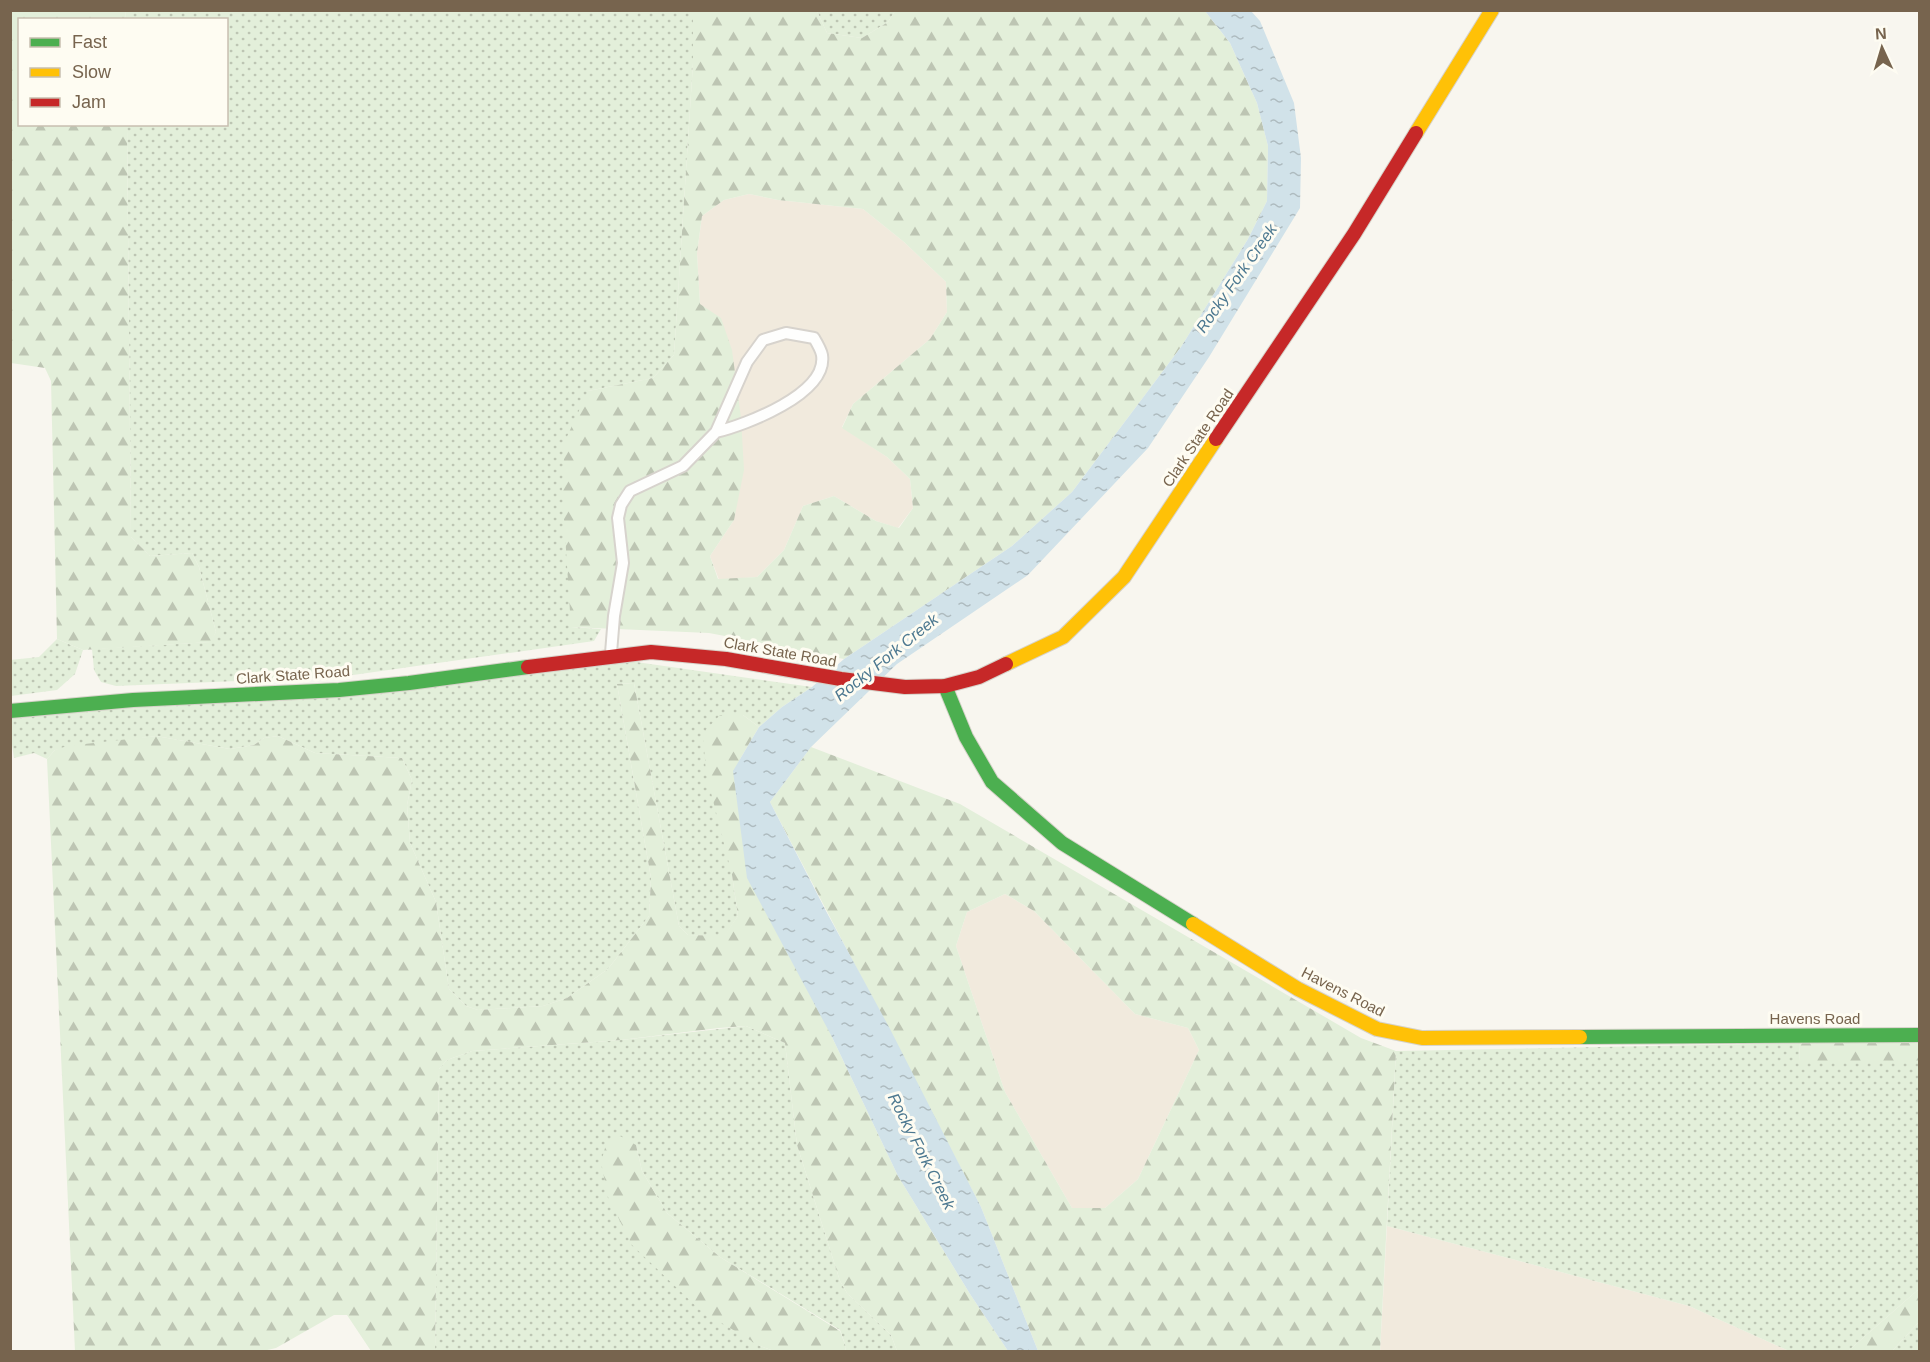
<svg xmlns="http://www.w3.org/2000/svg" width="1930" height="1362" font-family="Arial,sans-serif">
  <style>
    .residential { fill: #f1eadd }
    .grass { fill: url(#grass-dots) }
    .forest { fill: url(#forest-firs); fill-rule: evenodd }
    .water { fill: url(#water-ripples) }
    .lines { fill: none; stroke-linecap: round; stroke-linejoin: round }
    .lane-casing { stroke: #d7d3cd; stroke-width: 14 }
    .fast-casing { stroke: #d6d2c9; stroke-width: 16 }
    .slow-casing { stroke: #d6d2c9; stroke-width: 16 }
    .jam-casing { stroke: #d6d2c9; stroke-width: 16 }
    .lane { stroke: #fefefd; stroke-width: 10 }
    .fast { stroke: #4caf50; stroke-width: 14 }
    .slow { stroke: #ffc107; stroke-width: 14 }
    .jam { stroke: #c62828; stroke-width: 14 }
    .labels { text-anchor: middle; stroke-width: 6; stroke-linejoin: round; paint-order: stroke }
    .street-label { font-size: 15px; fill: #77644e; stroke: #fefcf2 }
    .water-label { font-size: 16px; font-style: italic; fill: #4c7890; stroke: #fefcf2 }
  </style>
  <defs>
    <pattern id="grass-dots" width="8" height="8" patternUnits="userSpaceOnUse" patternTransform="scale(1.5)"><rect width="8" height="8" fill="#e3efda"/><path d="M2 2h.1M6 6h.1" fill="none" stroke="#bdc5b3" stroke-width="1.8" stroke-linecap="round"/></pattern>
    <pattern id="forest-firs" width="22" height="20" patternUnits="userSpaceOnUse" patternTransform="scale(1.5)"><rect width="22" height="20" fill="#e3efda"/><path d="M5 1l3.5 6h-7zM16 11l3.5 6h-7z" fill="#bdc5b3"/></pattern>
    <pattern id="water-ripples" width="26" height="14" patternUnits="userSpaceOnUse" patternTransform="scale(1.5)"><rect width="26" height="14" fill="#d1e2e9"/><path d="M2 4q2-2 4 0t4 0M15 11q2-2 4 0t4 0" fill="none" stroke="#aebbbf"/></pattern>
  </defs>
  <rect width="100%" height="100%" fill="#f8f6ef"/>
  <g class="residential">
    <polygon points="749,194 778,200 863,209 904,242 946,282 947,312 930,339 853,404 842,427 887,457 910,479 913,508 898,528 876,521 834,496 803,506 784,550 757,577 719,580 710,556 734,520 700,304 697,253 702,216 724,200"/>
    <polygon points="1005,894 1034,911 1135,1014 1188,1028 1199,1050 1138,1179 1105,1208 1072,1208 1005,1092 956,946 967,912"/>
    <polygon points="1387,1226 1689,1306 1789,1351 1380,1352"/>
  </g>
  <g class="grass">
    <polygon points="125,11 693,11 693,63 674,355 653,378 588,391 571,627 601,629 594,641 339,677 116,686 101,682 94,670 92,649 210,642 216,632 199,567 192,553 150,556 131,537 127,125 226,124 226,20 126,19"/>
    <polygon points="817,11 895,11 888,22 862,38 827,33"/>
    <polygon points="57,639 83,650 75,674 57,690 11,696 10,660 39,657"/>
    <polygon points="622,660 812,687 782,707 759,727 743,715 732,875 738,916 724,937 688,935 679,926 634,683 617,684 651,878 649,916 608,969 567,998 543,1006 478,1010 466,1006 449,989 436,902 410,843 407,805 412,780 402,758 315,753 278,736 264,738 254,745 230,749 156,736 55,750 47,759 34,753 14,758 11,738 10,719"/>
    <polygon points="746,1026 785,1043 797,1145 840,1281 847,1293 891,1335 897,1351 845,1351 846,1347 840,1330 720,1257 667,1213 642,1171 636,1145 607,1141 760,1346 774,1351 435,1352 439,1069 447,1060 472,1051 621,1040"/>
    <polygon points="1800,1043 1799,1061 1919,1061 1919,1289 1848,1351 1789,1351 1689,1306 1387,1226 1396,1051"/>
    <polygon points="1919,1322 1919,1351 1892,1351"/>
  </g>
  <g class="forest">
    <polygon points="11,10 125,11 126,19 20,20 20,124 127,125 131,537 150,556 192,553 199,567 216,632 211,642 83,650 57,639 51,381 45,368 11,363"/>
    <path d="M 693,11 L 817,11 L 827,33 L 862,38 L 888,22 L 895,11 L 1205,11 L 1230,43 L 1257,103 L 1268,146 L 1267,201 L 1248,239 L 1181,347 L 1072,492 L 1012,546 L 844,659 L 709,633 L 571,627 L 562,488 L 565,441 L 588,391 L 653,378 L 674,355 L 693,63 ZM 749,194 L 778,200 L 863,209 L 904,242 L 946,282 L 947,312 L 930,339 L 853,404 L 842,428 L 887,457 L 910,479 L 913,508 L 899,528 L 876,521 L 834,496 L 803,506 L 784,550 L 757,577 L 718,579 L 710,556 L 734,520 L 744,470 L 741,418 L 732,350 L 721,318 L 700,304 L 697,253 L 702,216 L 724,200 Z"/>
    <polygon points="634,683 679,926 688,935 724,936 738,916 732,875 706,773 703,733 720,715 743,715 759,727 733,771 832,1037 898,1176 970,1294 1008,1351 897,1351 891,1335 847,1293 840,1281 797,1145 785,1043 746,1026 719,1028 621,1040 472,1051 447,1060 439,1069 435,1351 371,1351 347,1315 334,1315 276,1348 263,1351 75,1351 47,759 55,750 67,746 156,736 230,749 254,745 264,738 278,736 315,753 402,758 412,780 407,805 410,843 436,902 449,989 466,1006 478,1010 543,1006 567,998 608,969 649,916 651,878 617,684"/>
    <path d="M 811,747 L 960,804 L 1361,1038 L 1396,1051 L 1380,1351 L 1038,1351 L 981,1207 L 770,802 ZM 1005,894 L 1034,911 L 1135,1014 L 1188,1028 L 1199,1050 L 1138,1179 L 1105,1208 L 1072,1208 L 1005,1092 L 956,946 L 967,912 Z"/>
    <polygon points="1800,1043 1919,1043 1919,1061 1799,1061"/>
    <polygon points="620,1136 636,1145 642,1171 667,1213 720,1257 840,1331 846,1347 845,1351 774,1351 760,1346 700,1310 632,1245 608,1197 601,1162 607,1141"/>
    <polygon points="1919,1289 1919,1322 1892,1351 1848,1351"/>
  </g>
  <polygon class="water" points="1205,11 1251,11 1260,21 1294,103 1301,158 1300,208 1209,357 1148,448 1028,575 897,664 811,747 770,802 826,911 889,1027 981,1207 1038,1351 1008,1351 970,1294 898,1176 832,1037 747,878 733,771 759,727 782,707 812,687 844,659 1012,546 1072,492 1181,347 1248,239 1267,201 1268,146 1257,103 1230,43"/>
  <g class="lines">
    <g class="lane-casing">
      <path id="lane" d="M 611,653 L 614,616 L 623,563 L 618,518 L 621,505 L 630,491 L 683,466 L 716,432 L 747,362 L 763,340 L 786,333 L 814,338 C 817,343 821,350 822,355 C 828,394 745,425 716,432"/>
    </g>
    <g class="fast-casing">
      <g id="fast">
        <polyline points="945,686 966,737 992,782 1062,843 1193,924"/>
        <polyline points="10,711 133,700 339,690 409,683 528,667"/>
        <polyline points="1580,1037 1920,1035"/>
      </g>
    </g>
    <g class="slow-casing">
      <g id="slow">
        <polyline points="1416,133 1492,10"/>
        <polyline points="1006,664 1063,637 1124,577 1216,439"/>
        <polyline points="1193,924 1298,989 1377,1029 1422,1038 1580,1037"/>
      </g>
    </g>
    <g class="jam-casing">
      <g id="jam">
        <polyline points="1216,439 1354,234 1416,133"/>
        <polyline points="528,667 651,652 726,659 841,679 905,687 945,686 979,677 1006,664"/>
      </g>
    </g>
    <use href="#lane" class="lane"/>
    <use href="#fast" class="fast"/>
    <use href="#slow" class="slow"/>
    <use href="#jam" class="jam"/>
  </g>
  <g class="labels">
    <g class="street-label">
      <text transform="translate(1198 438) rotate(-56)" y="5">Clark State Road</text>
      <text transform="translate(780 652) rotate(10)" y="5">Clark State Road</text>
      <text transform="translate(293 675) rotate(-4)" y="5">Clark State Road</text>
      <text transform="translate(1343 992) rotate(27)" y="5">Havens Road</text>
      <text x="1815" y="1024">Havens Road</text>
    </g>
    <g class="water-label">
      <text transform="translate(1236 278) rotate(-55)" y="6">Rocky Fork Creek</text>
      <text transform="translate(886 657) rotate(-39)" y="6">Rocky Fork Creek</text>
      <text transform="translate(922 1151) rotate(63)" y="6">Rocky Fork Creek</text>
    </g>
  </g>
  <rect width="1930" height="1362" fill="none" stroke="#77644e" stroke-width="24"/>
  <rect x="18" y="18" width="210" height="108" fill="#fefcf2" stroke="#c8bfb0" stroke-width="1.5"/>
  <rect x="30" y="38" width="30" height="9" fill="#4caf50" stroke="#c8bfb0" stroke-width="1.5"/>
  <text x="72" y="48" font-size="18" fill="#77644e">Fast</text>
  <rect x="30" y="68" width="30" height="9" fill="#ffc107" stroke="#c8bfb0" stroke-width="1.5"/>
  <text x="72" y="78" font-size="18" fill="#77644e">Slow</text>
  <rect x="30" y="98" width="30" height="9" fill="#c62828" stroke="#c8bfb0" stroke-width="1.5"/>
  <text x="72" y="108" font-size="18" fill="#77644e">Jam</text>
  <g transform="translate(1882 48) rotate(356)" stroke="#fefcf2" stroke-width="4.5" paint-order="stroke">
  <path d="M0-4.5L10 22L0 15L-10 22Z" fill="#77644e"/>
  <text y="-9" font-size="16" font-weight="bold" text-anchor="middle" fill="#77644e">N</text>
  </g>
</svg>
